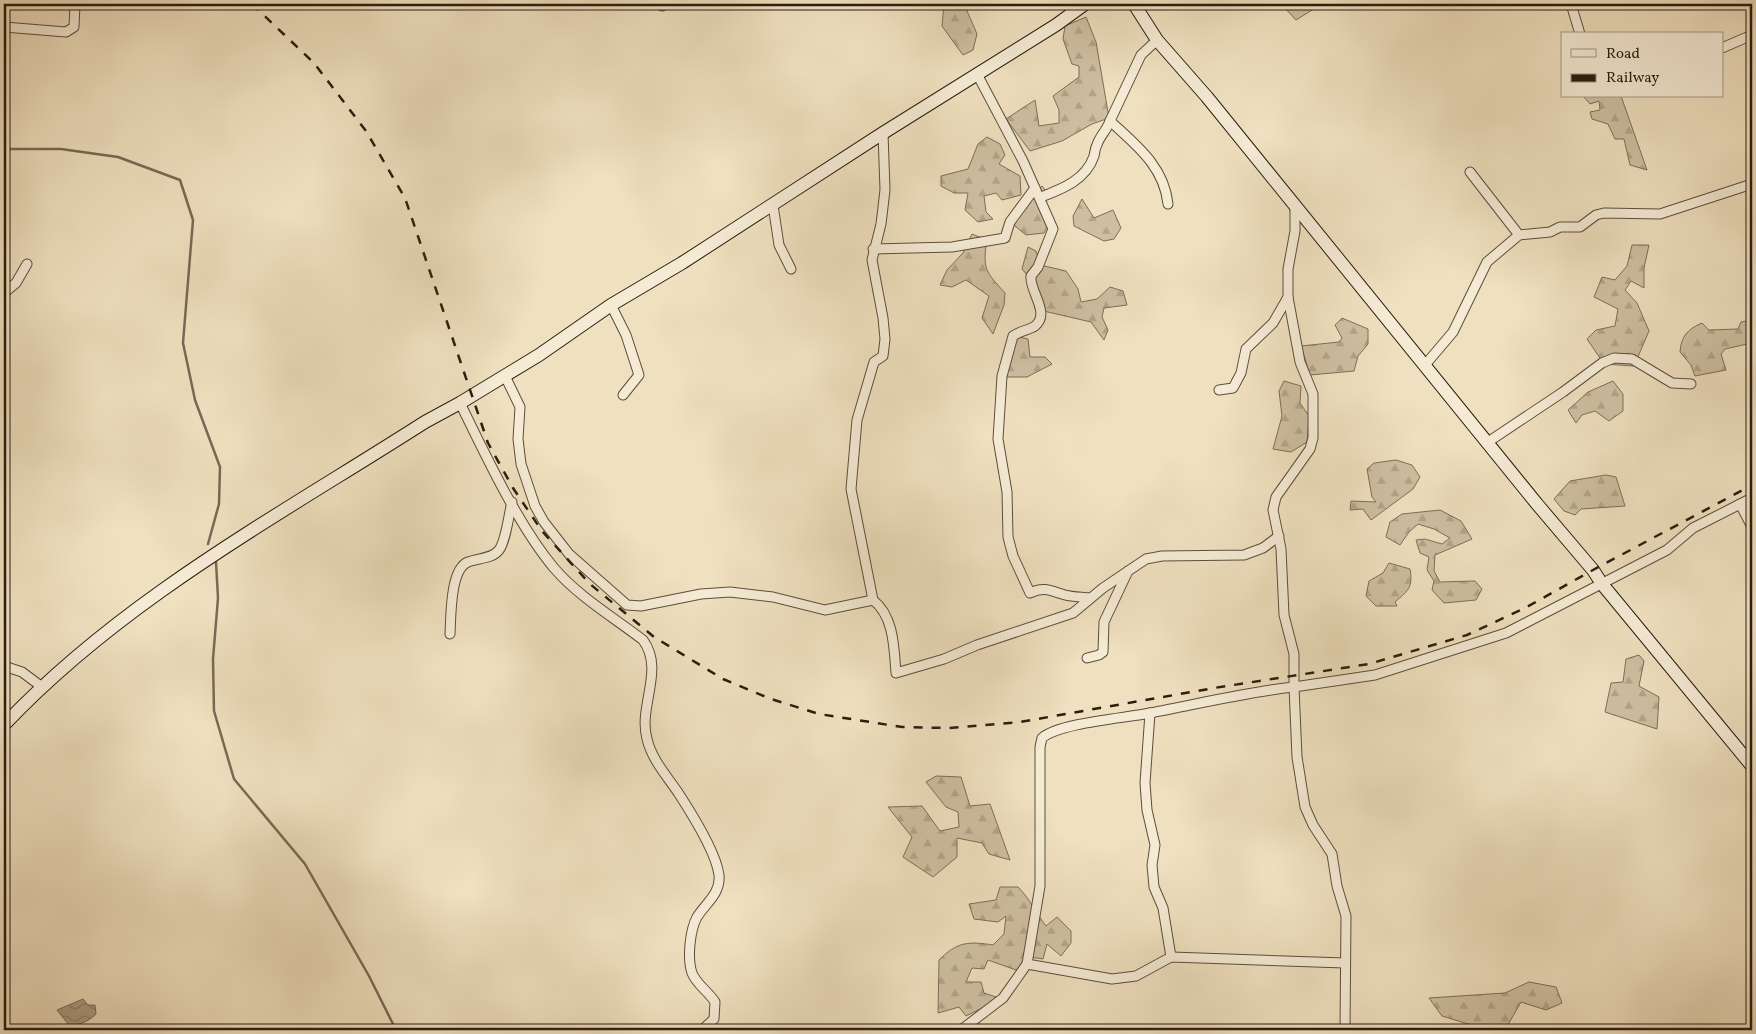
<svg xmlns="http://www.w3.org/2000/svg" width="1756" height="1034" font-family="Vollkorn,serif">
  <style>
    .forest { fill: url(#forest-firs); stroke: #7c6e58 }
    .water { fill: url(#water-waves); stroke: #786956 }
    .lines { fill: none; stroke-linecap: round; stroke-linejoin: round }
    .stream { stroke: #786956; stroke-width: 2.5 }
    .street-casing { stroke: #5c4d3c; stroke-width: 11 }
    .secondary-casing { stroke: #2b1c10; stroke-width: 14 }
    .street { stroke: #f5ebd5; stroke-width: 9 }
    .secondary { stroke: #f5ebd5; stroke-width: 12 }
    .rail { stroke: #2b1c10; stroke-width: 2.5; stroke-dasharray: 9 9; stroke-linecap: butt }
  </style>
  <defs>
    <pattern id="forest-firs" width="22" height="20" patternUnits="userSpaceOnUse" patternTransform="scale(1.25)"><rect width="22" height="20" fill="#cebfa1"/><path d="M5 1l3.5 6h-7zM16 11l3.5 6h-7z" fill="#b1a48a"/></pattern>
    <pattern id="water-waves" width="16" height="10" patternUnits="userSpaceOnUse" patternTransform="scale(1.25)"><rect width="16" height="10" fill="#ac9d84"/><path d="M0 5q4-4 8 0t8 0" fill="none" stroke="#8c7f6b"/></pattern>
  </defs>
  <rect width="100%" height="100%" fill="#efe0bf"/>
  <filter id="stains"><feTurbulence type="fractalNoise" baseFrequency=".004" numOctaves="4"/><feColorMatrix values="0 0 0 0 .2 0 0 0 0 .09 0 0 0 0 .02 0 0 0 .5 -.17"/></filter>
  <radialGradient id="worn" r=".72"><stop offset=".6" stop-color="#630" stop-opacity="0"/><stop offset="1" stop-color="#630" stop-opacity=".3"/></radialGradient>
  <g class="forest">
    <polygon points="944,4 964,4 977,34 973,50 963,55 942,26"/>
    <polygon points="1284,4 1316,4 1312,10 1296,20 1283,6"/>
    <polygon points="1086,17 1096,42 1109,118 1092,124 1062,141 1030,151 1006,119 1035,100 1039,126 1059,123 1059,110 1053,96 1079,77 1079,66 1072,64 1063,39 1065,26"/>
    <polygon points="1583,96 1621,96 1647,170 1630,165 1624,139 1615,139 1608,124 1592,119 1590,112 1600,110 1599,101 1590,104"/>
    <polygon points="987,137 1000,144 1005,155 999,164 1020,176 1021,195 1002,200 996,193 984,196 986,212 993,219 978,222 965,210 968,193 954,193 941,186 941,176 968,169 978,144"/>
    <polygon points="1042,186 1048,194 1041,206 1049,223 1044,233 1026,235 1015,226 1012,218 1028,198"/>
    <polygon points="1082,199 1094,218 1113,210 1121,228 1114,239 1104,241 1074,226 1073,216"/>
    <path d="M 972,234 L 987,240 C 982,269 986,272 1005,293 L 1004,305 L 993,334 L 982,318 L 989,296 L 966,280 L 952,287 L 940,285 L 947,270 L 963,253 Z"/>
    <polygon points="1632,245 1649,245 1644,268 1644,288 1631,281 1625,290 1637,303 1649,331 1634,366 1604,364 1587,339 1596,330 1615,326 1618,309 1594,297 1602,277 1615,280 1627,266"/>
    <polygon points="1028,247 1036,251 1040,265 1066,271 1078,289 1081,302 1097,299 1110,287 1123,291 1127,305 1104,308 1102,317 1108,330 1104,340 1091,322 1035,309 1033,282 1022,269"/>
    <polygon points="1342,318 1368,329 1368,344 1358,356 1354,371 1310,375 1301,346 1339,342 1342,338 1335,325"/>
    <path d="M 1752,320 L 1752,343 L 1725,349 L 1721,354 L 1726,370 L 1695,376 L 1691,365 L 1680,352 C 1681,336 1688,329 1702,323 L 1709,330 L 1738,329 L 1741,322 Z"/>
    <polygon points="1019,337 1028,339 1030,357 1045,357 1052,364 1027,377 1006,377 1011,349"/>
    <polygon points="1284,381 1301,386 1300,403 1309,416 1307,442 1291,452 1273,449 1282,416 1279,391"/>
    <polygon points="1613,381 1623,394 1623,411 1609,421 1595,411 1582,415 1576,423 1568,410 1588,392"/>
    <polygon points="1396,460 1412,465 1420,477 1413,489 1371,520 1363,509 1350,510 1351,501 1376,502 1372,497 1367,469 1374,463"/>
    <polygon points="1606,475 1616,477 1625,506 1581,509 1575,515 1564,511 1554,499 1570,481"/>
    <polygon points="1440,510 1461,521 1472,539 1435,555 1434,571 1440,582 1475,581 1482,589 1476,600 1444,603 1432,590 1434,581 1427,570 1429,557 1420,553 1416,540 1425,539 1442,544 1450,538 1434,529 1418,524 1409,532 1400,545 1386,537 1390,522 1402,514"/>
    <path d="M 1389,563 L 1410,569 C 1413,587 1409,590 1395,602 L 1397,606 L 1376,606 L 1366,596 L 1369,581 L 1383,573 Z"/>
    <polygon points="1639,655 1644,661 1639,686 1659,697 1657,729 1605,712 1611,683 1623,682 1626,659"/>
    <polygon points="936,776 961,777 970,806 990,804 1010,860 989,854 982,843 957,838 957,857 933,877 903,857 912,837 888,807 922,806 940,831 959,827 958,812 946,807 926,782"/>
    <path d="M 1000,887 L 1018,887 C 1030,899 1036,913 1046,926 L 1057,917 L 1071,931 L 1071,943 L 1061,956 L 1047,944 L 1043,959 L 1030,957 L 1016,970 L 988,960 L 984,969 L 972,968 L 966,982 L 981,982 L 984,993 L 996,997 L 986,1006 L 966,1016 L 959,1007 L 938,1013 L 939,960 C 957,942 968,941 993,945 L 1004,934 L 1006,916 L 998,922 L 974,919 L 969,904 L 996,900 Z"/>
    <polygon points="1529,982 1556,987 1562,1003 1546,1010 1521,1002 1505,1030 1488,1030 1442,1016 1429,998 1505,993"/>
  </g>
  <path class="water" d="M 83,999 L 88,1005 L 95,1005 L 96,1014 C 88,1022 79,1025 69,1025 L 57,1010 Z"/>
  <g class="lines">
    <g class="stream">
      <polyline points="4,149 61,149 118,157 180,180 193,220 183,343 195,400 220,467 219,504 208,544"/>
      <polyline points="216,562 218,598 213,659 214,711 234,779 305,864 369,976 396,1030"/>
    </g>
    <g class="street-casing">
      <g id="street">
        <polyline points="1571,4 1580,34"/>
        <polyline points="662,6 666,4"/>
        <polyline points="4,27 66,32 74,27 75,4"/>
        <path d="M 1157,40 L 1141,55 L 1110,121 C 1136,145 1164,166 1168,204"/>
        <polyline points="1722,48 1752,35"/>
        <path d="M 977,74 L 1023,161 L 1053,229 L 1038,267 L 1031,276 C 1029,291 1051,313 1035,326 C 1029,330 1020,331 1013,336 L 1002,376 L 998,439 L 1007,492 L 1008,537 L 1013,556 L 1030,593 C 1044,586 1051,591 1065,595 C 1073,597 1082,597 1090,598"/>
        <polyline points="1470,172 1519,235"/>
        <path d="M 1041,197 C 1062,189 1086,180 1094,156 C 1095,152 1095,148 1097,145 C 1099,137 1107,130 1110,121"/>
        <polyline points="773,205 779,245 791,269"/>
        <polyline points="873,249 952,247 1005,238 1010,222 1035,188"/>
        <polyline points="4,293 16,283 27,264"/>
        <path d="M 1288,297 L 1300,362 L 1313,394 L 1313,438 L 1310,449 L 1276,497 L 1273,510 L 1281,549 L 1284,615 L 1294,654 L 1294,687 C 1246,692 1198,704 1150,713 C 1126,718 1059,723 1042,738 L 1040,747 L 1040,886 L 1027,964 L 1112,979 L 1136,976 L 1171,957 L 1345,963"/>
        <polyline points="611,305 626,335 639,375 623,395"/>
        <polyline points="1425,365 1453,332 1487,262 1519,235 1550,232 1560,227 1580,227 1596,215 1604,213 1660,214 1752,184"/>
        <path d="M 505,376 L 520,407 L 518,439 L 521,464 L 535,506 L 544,522 L 569,554 L 627,605 L 641,606 L 701,594 L 730,592 L 773,597 L 825,610 L 873,600 C 894,616 894,648 896,673 L 944,659 L 977,645 L 1073,613 L 1103,588 L 1146,559 L 1162,556 L 1244,555 L 1263,548 L 1279,536"/>
        <polyline points="1219,390 1233,388 1241,373 1246,349 1273,323 1288,297 1288,269 1295,231 1295,207"/>
        <path d="M 460,403 C 485,454 518,525 554,568 C 579,597 613,617 643,640 C 665,670 638,706 647,739 C 652,760 667,776 679,794 C 692,814 716,852 719,875 C 721,893 706,903 697,917 C 690,930 687,958 692,973 C 697,985 708,991 715,1002 L 714,1019 L 702,1030"/>
        <polyline points="1488,442 1563,392 1602,363 1614,358 1632,359 1672,383 1691,384"/>
        <polyline points="1740,504 1752,527"/>
        <polyline points="873,600 851,489 857,420 874,362 883,356 885,339 883,318 872,260 881,224 885,190 883,133"/>
        <path d="M 450,634 C 451,617 450,569 468,562 C 478,558 492,559 499,550 C 506,541 509,513 512,502"/>
        <polyline points="1087,658 1099,655 1103,652 1104,622 1128,571"/>
        <polyline points="4,666 22,672 42,687"/>
        <polyline points="1150,713 1145,783 1147,810 1155,845 1152,865 1154,887 1163,908 1171,957"/>
        <polyline points="961,1030 1003,998 1027,964"/>
        <polyline points="1345,1030 1346,916 1337,886 1332,854 1313,825 1305,807 1297,757 1294,687 1375,675 1506,633 1667,550 1693,528 1752,498"/>
      </g>
    </g>
    <g class="secondary-casing">
      <g id="secondary">
        <polyline points="1134,4 1157,40 1207,97 1537,504 1593,570 1602,584 1752,766"/>
        <path d="M 4,725 C 124,598 280,515 425,422 L 460,403 L 539,355 L 611,305 L 682,263 L 883,133 L 1056,25 L 1085,4"/>
      </g>
    </g>
    <use href="#street" class="street"/>
    <use href="#secondary" class="secondary"/>
    <polyline class="rail" points="252,4 314,63 366,131 405,198 488,443 513,488 542,531 590,584 654,637 723,679 771,699 819,714 902,727 949,728 1020,722 1214,688 1369,664 1467,635 1525,608 1593,570 1752,485"/>
  </g>
  <rect width="1756" height="1034" fill="none" stroke="#efe0bf" stroke-width="20"/>
  <rect x="5" y="5" width="1746" height="1024" fill="none" stroke="#2b1c10" stroke-width="2.5"/>
  <rect x="10" y="10" width="1736" height="1014" fill="none" stroke="#2b1c10"/>
  <rect x="1561" y="32" width="162" height="65" fill="#f5ebd5" stroke="#a49886"/>
  <rect x="1571" y="49" width="25" height="8" fill="#f5ebd5" stroke="#a49886"/>
  <text x="1606" y="58" font-size="15" fill="#2b1c10">Road</text>
  <rect x="1571" y="74" width="25" height="8" fill="#2b1c10" stroke="#a49886"/>
  <text x="1606" y="82" font-size="15" fill="#2b1c10">Railway</text>
  <rect width="100%" height="100%" filter="url(#stains)"/>
  <rect width="100%" height="100%" fill="url(#worn)"/>
</svg>
